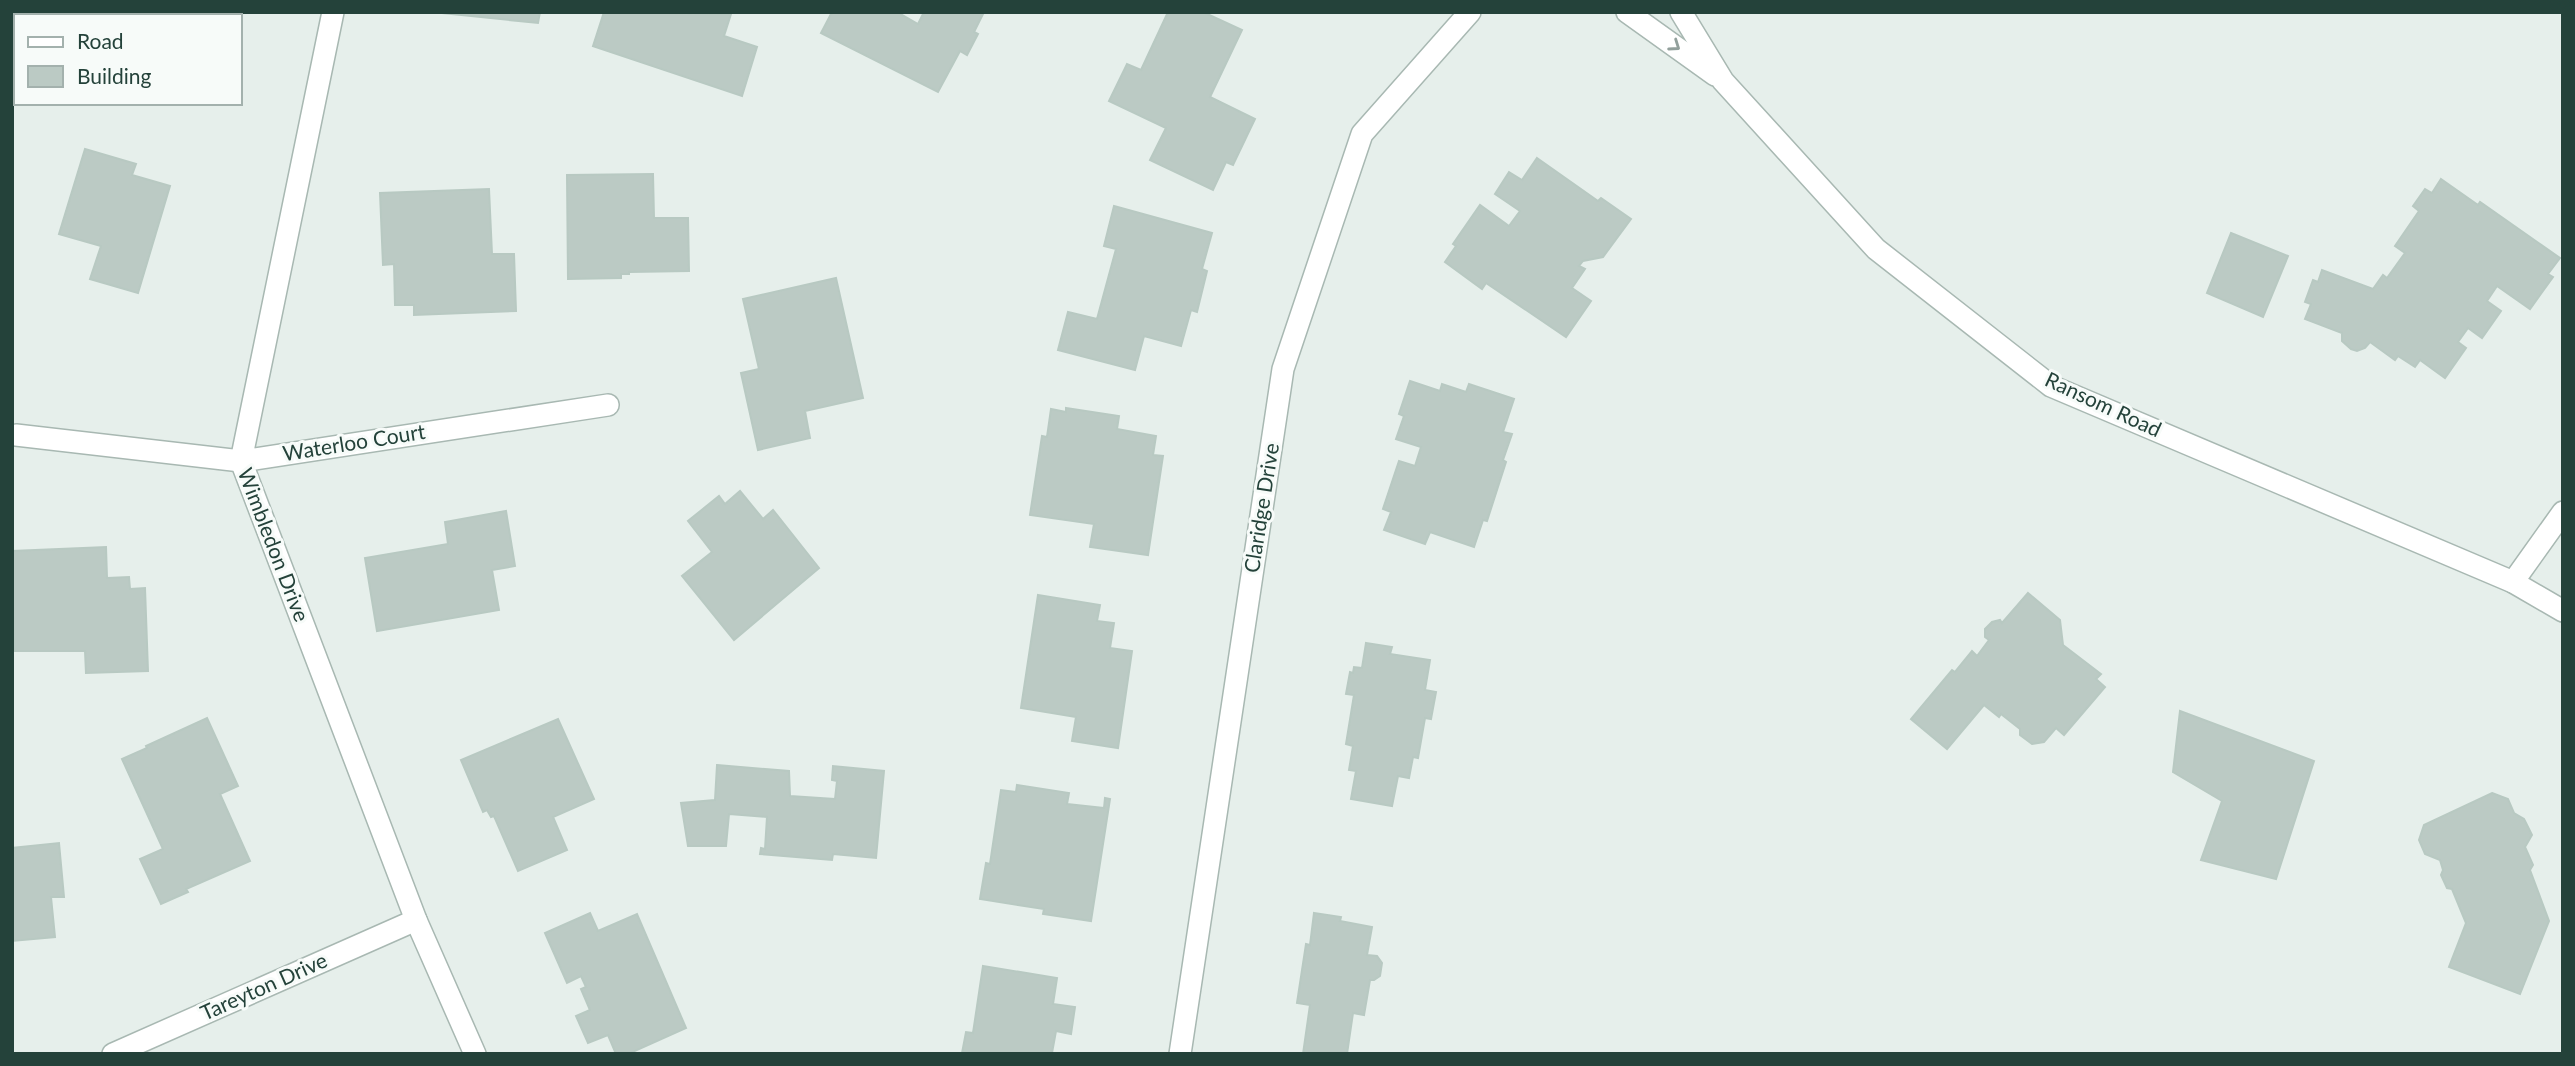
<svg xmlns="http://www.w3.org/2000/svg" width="2575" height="1066" font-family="Lato,sans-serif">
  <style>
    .building { fill: #bbcac4; stroke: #b8c9c2; stroke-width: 2 }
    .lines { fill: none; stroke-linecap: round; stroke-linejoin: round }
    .minor-casing { stroke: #a8b8b2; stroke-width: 24 }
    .minor { stroke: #fff; stroke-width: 21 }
    .oneway { stroke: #92a09c }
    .labels { text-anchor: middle; stroke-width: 6; stroke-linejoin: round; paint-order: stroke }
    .street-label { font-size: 21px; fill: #24423a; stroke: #f7fbf9 }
  </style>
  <rect width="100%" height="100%" fill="#e6efeb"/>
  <g class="building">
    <polygon points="58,12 210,12 210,16 85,16"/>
    <polygon points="432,12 540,12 538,23"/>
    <polygon points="604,12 731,14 724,36 757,47 742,96 593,46"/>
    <polygon points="832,12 897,12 918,24 924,12 984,12 974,32 978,34 967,55 960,51 938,92 821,33"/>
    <polygon points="1168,12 1203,12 1242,30 1210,97 1255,119 1233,165 1226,162 1213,190 1150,160 1166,128 1109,101 1127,64 1141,70"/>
    <polygon points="85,149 136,164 132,175 170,186 138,293 90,279 101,246 59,234"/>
    <polygon points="1537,158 1598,201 1601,198 1631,219 1603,257 1583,261 1579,266 1585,269 1572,288 1591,301 1566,337 1486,283 1482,289 1445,262 1456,246 1453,244 1480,205 1509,226 1520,211 1495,194 1509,172 1522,180"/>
    <polygon points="653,174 654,218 688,218 689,271 629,272 629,274 621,274 621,278 568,279 567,175"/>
    <polygon points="2441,179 2478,205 2480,202 2560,258 2548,274 2553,277 2530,309 2497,286 2487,301 2501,311 2482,338 2468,328 2458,342 2466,348 2445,378 2420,360 2415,367 2398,356 2395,360 2370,342 2365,348 2357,351 2351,349 2342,341 2342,333 2305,319 2311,304 2305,302 2313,280 2318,282 2322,270 2373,289 2383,275 2387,278 2405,253 2395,246 2419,211 2413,206 2425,189 2432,193"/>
    <polygon points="489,189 492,254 514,254 516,311 414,315 414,305 395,305 394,264 383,265 380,193"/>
    <polygon points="1114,206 1212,233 1202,269 1207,271 1197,312 1191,310 1181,346 1144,336 1135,370 1058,350 1068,312 1097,319 1116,249 1104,246"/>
    <polygon points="2231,233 2288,256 2263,317 2207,293"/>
    <polygon points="836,278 863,398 805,411 810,438 758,450 741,373 759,369 743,299"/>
    <polygon points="1410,381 1440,391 1442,384 1466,392 1469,384 1514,399 1503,432 1512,434 1503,460 1506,462 1487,521 1483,520 1474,547 1430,532 1425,544 1384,530 1391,512 1383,509 1399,461 1415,466 1421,447 1396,439 1404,416 1399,414"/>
    <polygon points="1066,408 1119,416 1117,429 1156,436 1153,455 1163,456 1148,555 1090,547 1094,524 1030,515 1042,436 1047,437 1051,409 1066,412"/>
    <polygon points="740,491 763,519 773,510 819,568 734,640 682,576 712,552 688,521 719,496 725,504"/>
    <polygon points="506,511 515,566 492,570 499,610 377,631 365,558 448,544 445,522"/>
    <polygon points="106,547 107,578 129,577 130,589 145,588 148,671 86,673 85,651 14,651 12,551"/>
    <polygon points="2028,593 2060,620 2063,645 2101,674 2096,679 2105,687 2064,735 2056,728 2044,742 2032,744 2020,735 2020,729 2001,714 1999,717 1984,705 1947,749 1911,719 1952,670 1955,672 1972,651 1977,656 1989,640 1985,637 1985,629 1992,622 2000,620 2002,623"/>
    <polygon points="1038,595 1100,605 1097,621 1114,623 1110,648 1132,651 1118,748 1072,741 1076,717 1021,708"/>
    <polygon points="1366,643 1392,647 1390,654 1430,660 1425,690 1436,692 1431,719 1425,718 1418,758 1413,757 1409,778 1398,776 1392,806 1351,799 1356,771 1349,770 1353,746 1346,744 1354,695 1346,694 1350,672 1353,673 1354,667 1362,668"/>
    <polygon points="2180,711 2314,761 2276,879 2201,860 2222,801 2173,772"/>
    <polygon points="207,718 238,786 220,794 250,861 186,889 188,892 161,904 140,859 163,849 122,759 147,748 146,746"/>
    <polygon points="558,719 594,799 553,817 567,850 518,871 494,816 491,817 487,810 483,812 461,760"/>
    <polygon points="717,765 789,771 790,796 835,799 837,781 832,780 833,766 884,771 876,858 833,854 832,860 760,854 761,848 765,849 767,817 729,814 726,846 688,846 681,803 715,800"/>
    <polygon points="1017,785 1069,793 1067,804 1104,808 1105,798 1110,799 1091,921 1043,914 1044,909 980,899 986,863 990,864 1001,790 1016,792"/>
    <polygon points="2492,793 2508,799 2514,813 2524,819 2532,835 2525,847 2533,865 2530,870 2549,921 2520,994 2449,967 2466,923 2452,889 2447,888 2441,875 2443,870 2440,860 2425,854 2419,840 2424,825"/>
    <polygon points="59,843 64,897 51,897 55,937 12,941 12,848"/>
    <polygon points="590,913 598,931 637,914 686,1028 628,1054 616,1054 608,1035 588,1043 576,1016 590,1010 581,989 586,987 581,976 567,983 545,933"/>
    <polygon points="1314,913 1341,917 1340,921 1372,927 1367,955 1377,956 1382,963 1380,976 1374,980 1370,980 1364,1015 1353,1013 1347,1054 1303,1054 1310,1005 1297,1003 1306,944 1310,945"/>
    <polygon points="983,966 1057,978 1053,1004 1075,1007 1071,1034 1056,1031 1052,1053 962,1053 966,1032 973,1033"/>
  </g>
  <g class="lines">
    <g class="minor-casing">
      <g id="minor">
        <polyline points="333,12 241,461 416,920 475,1054"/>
        <polyline points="1627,12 1715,75"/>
        <polyline points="1681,12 1723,81 1876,249 2051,386 2513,582 2563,611"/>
        <polyline points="16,435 241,461 608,405"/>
        <polyline points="2513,582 2563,512"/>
        <polyline points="113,1054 416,920"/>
        <polyline points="1180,1054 1283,369 1362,134 1470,12"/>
      </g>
    </g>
    <use href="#minor" class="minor"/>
  </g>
  <defs><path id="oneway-chevron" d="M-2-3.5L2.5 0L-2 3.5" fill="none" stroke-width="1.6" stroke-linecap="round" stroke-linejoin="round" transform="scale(1.75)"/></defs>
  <use class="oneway" href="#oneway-chevron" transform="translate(1675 46) rotate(35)"/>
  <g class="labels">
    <g class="street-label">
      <text transform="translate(2103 405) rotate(25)" y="7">Ransom Road</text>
      <text transform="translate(354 443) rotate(-9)" y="7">Waterloo Court</text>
      <text transform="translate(1262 508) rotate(-81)" y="7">Claridge Drive</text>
      <text transform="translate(273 545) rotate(69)" y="7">Wimbledon Drive</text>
      <text transform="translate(264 987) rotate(-24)" y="7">Tareyton Drive</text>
    </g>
  </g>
  <rect width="2575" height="1066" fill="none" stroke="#24423a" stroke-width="28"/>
  <rect x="14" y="14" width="228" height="91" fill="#f7fbf9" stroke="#a3b1ad" stroke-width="2"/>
  <rect x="28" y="37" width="35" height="10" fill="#ffffff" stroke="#a3b1ad" stroke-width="2"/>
  <text x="77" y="49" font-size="21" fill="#24423a">Road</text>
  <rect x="28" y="66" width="35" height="21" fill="#bbcac4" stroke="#a3b1ad" stroke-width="2"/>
  <text x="77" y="84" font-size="21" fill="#24423a">Building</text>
</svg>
